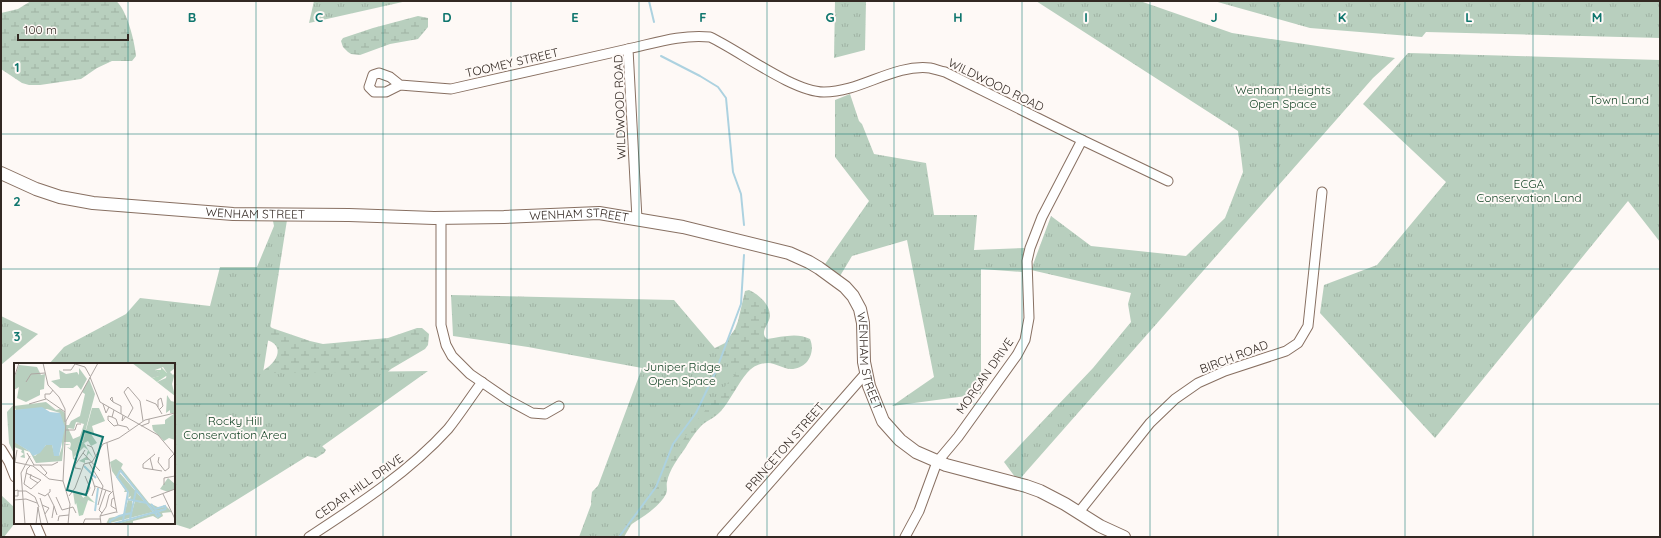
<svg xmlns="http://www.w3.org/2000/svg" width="1661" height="538" font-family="Quicksand,sans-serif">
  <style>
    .wetland { fill: url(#wetland-marsh) }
    .park { fill: url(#park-tufts) }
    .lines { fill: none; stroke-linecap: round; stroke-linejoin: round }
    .stream { stroke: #add2e0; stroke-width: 2 }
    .minor-casing { stroke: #887062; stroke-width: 11 }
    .secondary-casing { stroke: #887062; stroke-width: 14 }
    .minor { stroke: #fff; stroke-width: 9 }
    .secondary { stroke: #fff; stroke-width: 12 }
    .grid { fill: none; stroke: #0f766e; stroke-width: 1; stroke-opacity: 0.55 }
    .labels { text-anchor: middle; stroke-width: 4; stroke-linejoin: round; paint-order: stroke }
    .street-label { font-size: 12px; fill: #332923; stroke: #fef9f6 }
    .park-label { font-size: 12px; fill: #154527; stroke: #fef9f6 }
    .inset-river { fill: none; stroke: #add2e0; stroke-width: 2 }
    .inset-road { fill: none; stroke: #ada6a2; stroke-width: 1 }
    .view { fill: #0f766e; fill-opacity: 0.15; stroke: #0f766e; stroke-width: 2 }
    .inset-edge { fill: none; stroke: #332923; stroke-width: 2 }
    .grid-label { font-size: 13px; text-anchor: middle; font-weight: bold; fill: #0f766e; stroke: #fef9f6; stroke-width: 4; stroke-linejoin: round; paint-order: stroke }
  </style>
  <defs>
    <pattern id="wetland-marsh" width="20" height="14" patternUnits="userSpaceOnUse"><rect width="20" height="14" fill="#b8cfbe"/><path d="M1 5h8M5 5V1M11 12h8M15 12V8" fill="none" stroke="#9fb2a3"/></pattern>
    <pattern id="park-tufts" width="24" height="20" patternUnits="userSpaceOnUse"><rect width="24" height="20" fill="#b8cfbe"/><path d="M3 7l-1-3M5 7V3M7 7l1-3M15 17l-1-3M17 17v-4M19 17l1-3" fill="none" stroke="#9fb2a3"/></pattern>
  </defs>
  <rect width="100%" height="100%" fill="#fef9f6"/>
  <g class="wetland">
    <path d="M 31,1 L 116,1 C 127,9 135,43 136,56 L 132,61 L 112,61 L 97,68 L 81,79 L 40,85 L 29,85 L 22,83 L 1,69 L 1,13 L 18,9 Z"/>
    <polygon points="418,16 428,18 428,27 418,39 390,44 360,55 351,54 348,52 343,47 341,41 343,38 373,28"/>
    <path d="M 749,290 C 758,294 770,304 770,316 C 769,325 759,332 767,339 C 781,337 797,332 810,339 C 816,353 807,369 791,369 C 783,369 776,363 768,363 C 759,363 752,367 747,373 C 737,385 731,399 721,411 C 716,417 708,420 702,425 C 696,431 690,440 686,447 C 679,457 669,470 667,482 C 666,486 668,490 666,494 C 658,510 632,523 617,534 L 594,527 L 591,501 L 592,492 L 613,470 L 709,351 L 725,343 L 735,329 L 738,321 L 745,291 Z"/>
    <path d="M 262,319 L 272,328 L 310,341 L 323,344 L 388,338 L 417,328 L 422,328 L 429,334 L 428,345 L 425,349 L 391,369 L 316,440 L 326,450 L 324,453 L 316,458 L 307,456 L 260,372 C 280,363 287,341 260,339 Z"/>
  </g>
  <g class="park">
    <polygon points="314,1 407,1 309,23"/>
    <polygon points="835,1 866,1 865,50 834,58"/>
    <polygon points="1036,1 1140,1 1232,33 1395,58 1373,78 1018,481 1004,462 1093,368 1131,322 1128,304 1131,293 1031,270 1051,216 1091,246 1186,256 1225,218 1243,172 1238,131"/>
    <polygon points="1214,1 1660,1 1660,38 1426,32 1422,37 1310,28"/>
    <polygon points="1408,53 1660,60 1660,242 1628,201 1435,438 1320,313 1324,285 1377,265 1446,182 1363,104"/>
    <polygon points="850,94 859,121 862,124 874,154 926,163 934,215 977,215 974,250 1025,248 1022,272 981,269 981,394 892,406 934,377 907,240 852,256 840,276 825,264 869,201 835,157 835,100"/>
    <polygon points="287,220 263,373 428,371 317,450 190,529 171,523 174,523 174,364 49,364 64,347 126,314 140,298 210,306 220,267 257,267 274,226 273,221"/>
    <polygon points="451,295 674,300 736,373 690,429 649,494 624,537 579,537 642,368 528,347 453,336"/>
    <polygon points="1,316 38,334 1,365"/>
    <polygon points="15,403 15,456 9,443 7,412"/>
    <polygon points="1,495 15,508 15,523 4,537 1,537"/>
  </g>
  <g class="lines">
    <g class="stream">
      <polyline points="649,1 654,22"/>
      <polyline points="661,56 700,76 718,87 726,98 733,172 741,194 744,225"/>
      <polyline points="619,537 656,487 673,444 696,413 716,371 741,304 744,255"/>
    </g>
    <g class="minor-casing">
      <g id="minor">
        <polyline points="400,85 386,92 374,92 369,87 373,75 379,73 390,77 400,85 451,89 628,49"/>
        <polyline points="441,218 441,325 446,345 452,356 470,374 508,400 532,413 545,414 559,406"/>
        <path d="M 637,219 L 628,49 C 655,43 682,34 710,37 C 740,51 793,92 824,92 C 861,92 893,64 930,68 C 935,69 940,71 945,72 L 1082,140 L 1168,181"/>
        <polyline points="1,449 9,462 15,477"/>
        <polyline points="1079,512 1150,423 1175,399 1198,383 1225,371 1286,351 1298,343 1308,326 1322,192"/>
        <polyline points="35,523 41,537"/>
        <path d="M 309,537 C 358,505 408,473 448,429 C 460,414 470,398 482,382"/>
        <polyline points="722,537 866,373"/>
        <polyline points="905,537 919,511 937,462 958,437 1017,355 1025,340 1029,318 1027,261 1030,248 1042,217 1082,140"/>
      </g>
    </g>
    <g class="secondary-casing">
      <g id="secondary">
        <path id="s1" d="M 1,173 L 36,189 L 60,197 L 93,203 L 233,214 L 349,215 L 434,218 L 504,217 L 599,213 L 683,227 L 789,253 L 809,262 L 819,268 L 845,287 L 853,296 L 860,309 L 863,323 L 864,362 L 869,386 L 883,421 L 900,440 L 916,452 L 946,465 L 1026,486 L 1040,491 L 1065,504 L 1100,526 L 1124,537"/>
      </g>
    </g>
    <use href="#minor" class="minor"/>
    <use href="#secondary" class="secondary"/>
  </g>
  <path class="grid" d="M 128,1 L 128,364M 256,1 L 256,537M 383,1 L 383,537M 511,1 L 511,537M 639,1 L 639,537M 767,1 L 767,537M 894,1 L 894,537M 1022,1 L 1022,537M 1150,1 L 1150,537M 1278,1 L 1278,537M 1405,1 L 1405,537M 1533,1 L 1533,537M 1,134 L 1660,134M 1,269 L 1660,269M 1,404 L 15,404M 174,404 L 1660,404M 128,523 L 128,537"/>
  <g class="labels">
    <g class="street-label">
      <text transform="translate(512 63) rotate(-13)" y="4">TOOMEY STREET</text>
      <text transform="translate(996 85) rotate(26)" y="4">WILDWOOD ROAD</text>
      <text transform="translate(620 107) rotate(-92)" y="4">WILDWOOD ROAD</text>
      <text dy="4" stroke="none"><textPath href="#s1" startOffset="260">WENHAM STREET</textPath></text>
      <text dy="4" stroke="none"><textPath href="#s1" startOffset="584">WENHAM STREET</textPath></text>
      <text transform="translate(1234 357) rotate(-21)" y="4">BIRCH ROAD</text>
      <text dy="4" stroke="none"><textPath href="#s1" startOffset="944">WENHAM STREET</textPath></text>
      <text transform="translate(985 376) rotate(-55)" y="4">MORGAN DRIVE</text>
      <text transform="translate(785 447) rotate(-49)" y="4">PRINCETON STREET</text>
      <text transform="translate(359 487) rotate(-35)" y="4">CEDAR HILL DRIVE</text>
    </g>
    <g class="park-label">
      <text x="1283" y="94">Wenham Heights<tspan x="1283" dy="14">Open Space</tspan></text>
      <text x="1619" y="104">Town Land</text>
      <text x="1529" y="188">ECGA<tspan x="1529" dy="14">Conservation Land</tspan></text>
      <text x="682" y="371">Juniper Ridge<tspan x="682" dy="14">Open Space</tspan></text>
      <text x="235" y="425">Rocky Hill<tspan x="235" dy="14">Conservation Area</tspan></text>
    </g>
  </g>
  <g transform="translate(14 363)">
    <rect width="161" height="161" fill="#fef9f6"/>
    <path d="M 102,96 L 109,101 L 107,105 L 135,140 L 146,145 L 150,144 L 149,142 L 152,143 L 158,149 L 148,150 L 149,153 L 144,156 L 139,153 L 119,158 L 119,161 L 102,161 L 140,150 L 144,155 L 142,150 L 152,146 L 140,148 L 106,107 L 105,109 L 131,139 L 124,139 L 132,140 L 139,149 L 92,161 L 95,155 L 110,152 L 114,137 L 118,138 L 118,149 L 121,138 L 116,136 L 117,133 L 114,135 L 115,129 L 110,129 L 111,127 L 98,108 L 96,99 Z" fill="#b8cfbe"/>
    <path d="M 147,4 L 157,14 L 152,13 L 143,19 L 138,15 L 145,13 L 146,10 L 141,7 L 147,7 ZM 60,130 L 66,130 L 69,135 L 73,132 L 81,140 L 74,137 L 69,152 L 65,153 Z" fill="#b5d3bc"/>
    <path d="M 118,0 L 161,0 L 161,5 L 156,9 L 159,12 L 161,10 L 158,21 L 161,33 L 143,19 L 152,15 L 153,10 L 149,4 L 141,7 L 147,10 L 146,13 L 138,15 ZM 65,5 L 73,16 L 67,27 L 63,22 L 59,25 L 46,25 L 37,18 L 46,16 L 45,7 L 52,11 L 63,9 L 65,12 Z" fill="#b8cfbe"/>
    <path d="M 5,2 L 23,4 L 27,12 L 31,11 L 30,26 L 26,27 L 26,32 L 12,39 L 3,35 L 5,24 L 0,27 L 0,16 ZM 75,16 L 81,31 L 69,77 L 60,91 L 69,78 L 78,45 L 85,45 L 91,58 L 78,63 L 80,70 L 77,71 L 83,80 L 77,83 L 74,78 L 70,80 L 80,96 L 75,90 L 73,93 L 75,97 L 71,97 L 71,100 L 65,98 L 72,94 L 74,87 L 70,84 L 60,94 L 63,98 L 59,96 L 58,88 L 53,84 L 56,85 L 57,81 L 53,82 L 50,81 L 57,81 L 56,79 L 50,79 L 48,98 L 22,100 L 16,89 L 10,87 L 11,95 L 6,94 L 10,91 L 7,89 L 8,87 L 0,84 L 1,79 L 15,88 L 21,93 L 32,82 L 38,82 L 41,93 L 45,93 L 48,84 L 46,50 L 33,46 L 2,47 L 0,43 L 32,39 L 42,47 L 46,46 L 51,50 L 52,62 L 55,62 L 57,58 L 66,53 L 71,31 L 68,29 ZM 62,59 L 70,61 L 66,73 L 59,76 L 54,65 L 60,66 ZM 153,32 L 157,38 L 161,39 L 161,50 L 156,50 L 156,47 L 152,50 ZM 161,50 L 161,77 L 155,75 L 150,78 L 139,67 L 138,62 L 151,61 L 151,57 ZM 154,115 L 161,121 L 161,126 L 154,129 L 146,126 ZM 59,129 L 63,131 L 65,129 L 69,135 L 75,134 L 71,142 L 64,137 L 61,142 Z" fill="#b8cfbe" fill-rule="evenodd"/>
    <path d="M 28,44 L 36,49 L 46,50 L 51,64 L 45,93 L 40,93 L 38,82 L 32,82 L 26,90 L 19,93 L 15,88 L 0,79 L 0,47 Z" fill="#add2e0"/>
    <path class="inset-river" d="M 70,103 L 82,115M 106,107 L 144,154M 106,108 L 103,114 L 114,129 L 109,158M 113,136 L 133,140M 137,141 L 146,152 L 144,154M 141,146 L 151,143 L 152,146M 81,148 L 84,125M 116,156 L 122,127M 96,161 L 96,158 L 105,153 L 117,150M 99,161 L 152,146"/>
    <path class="inset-road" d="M 29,0 L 34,22 L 45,34 L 51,46 L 51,59M 58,0 L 71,4 L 76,13M 49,7 L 57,7 L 61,1M 76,14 L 86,39 L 144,72 L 161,92M 0,15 L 5,0M 12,19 L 17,11 L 31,10M 39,27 L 36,31 L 31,31 L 31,35 L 51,49M 132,37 L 142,41 L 148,51M 99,39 L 96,36 L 98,34 L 99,39 L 107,43 L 107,51M 15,41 L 32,36M 89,41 L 92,50 L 95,44M 144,44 L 144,37 L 147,35 L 149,43 L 145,47M 100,47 L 98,54 L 102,56 L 104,62 L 113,64 L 115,67M 109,52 L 108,58 L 112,53M 98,54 L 94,53 L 94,57 L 100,63 L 104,62M 114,54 L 119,45 L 110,29 L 114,24 L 126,38 L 129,58M 127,63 L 135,60 L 135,56M 52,67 L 61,67 L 63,61 L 67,61M 73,82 L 78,84 L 82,94M 13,90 L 20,102M 69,90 L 86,108M 141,91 L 129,101 L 129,105 L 148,108M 145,94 L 144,99 L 151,108 L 155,105 L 155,96 L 160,91M 136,95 L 139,107M 0,99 L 19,103 L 35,116 L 49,118M 1,99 L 3,87M 75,100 L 89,123 L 84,142M 19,102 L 38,102 L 44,99M 26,102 L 33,110 L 30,113M 67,106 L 61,105 L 61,102 L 71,87M 17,111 L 16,115 L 24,120M 71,113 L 76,125 L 73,131M 10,121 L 17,126 L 27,117 L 12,110M 10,121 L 13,106 L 17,102M 150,122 L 150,115 L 161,113M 81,123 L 97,129M 0,128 L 4,127 L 4,133 L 0,133M 4,128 L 12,128 L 21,134 L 25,144M 99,128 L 103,150M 24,130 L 31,133 L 36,129 L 36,126M 34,131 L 40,143M 149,131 L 161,156M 55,133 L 61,125 L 70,101 L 78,99 L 89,81 L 105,75 L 131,57 L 161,50M 78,133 L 81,125 L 78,115M 42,134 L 48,147 L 59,144 L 62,150M 26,135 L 34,161M 100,135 L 98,136 L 97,143 L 102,146M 137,135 L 161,126M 0,137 L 12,136 L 23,140M 28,142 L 35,145 L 31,151M 88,150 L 85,147 L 92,127M 86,153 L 102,149M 38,155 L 40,143 L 43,152M 44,158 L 45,153 L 55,152M 11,161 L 7,110 L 16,93M 22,161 L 24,144 L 27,161M 54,161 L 56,141 L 49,118 L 52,58 L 84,0M 69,161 L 71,156 L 86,156M 87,161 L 86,153 L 92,144 L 95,132 L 99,128 L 93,80"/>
    <path class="view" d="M 70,68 L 89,74 L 72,132 L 53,127 Z"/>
    <rect width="161" height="161" class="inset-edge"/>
  </g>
  <g class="grid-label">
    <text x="192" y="22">B</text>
    <text x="319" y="22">C</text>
    <text x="447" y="22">D</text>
    <text x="575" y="22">E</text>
    <text x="703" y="22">F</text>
    <text x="830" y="22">G</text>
    <text x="958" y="22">H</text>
    <text x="1086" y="22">I</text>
    <text x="1214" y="22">J</text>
    <text x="1342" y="22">K</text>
    <text x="1469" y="22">L</text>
    <text x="1597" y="22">M</text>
    <text x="17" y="72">1</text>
    <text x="17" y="206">2</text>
    <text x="17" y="341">3</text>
  </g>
  <rect width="1661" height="538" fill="none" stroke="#332923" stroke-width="4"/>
  <path d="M18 34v6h110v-6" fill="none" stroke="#332923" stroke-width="2"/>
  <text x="24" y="34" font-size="12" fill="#332923" stroke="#fef9f6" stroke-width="3" paint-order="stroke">100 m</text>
</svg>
